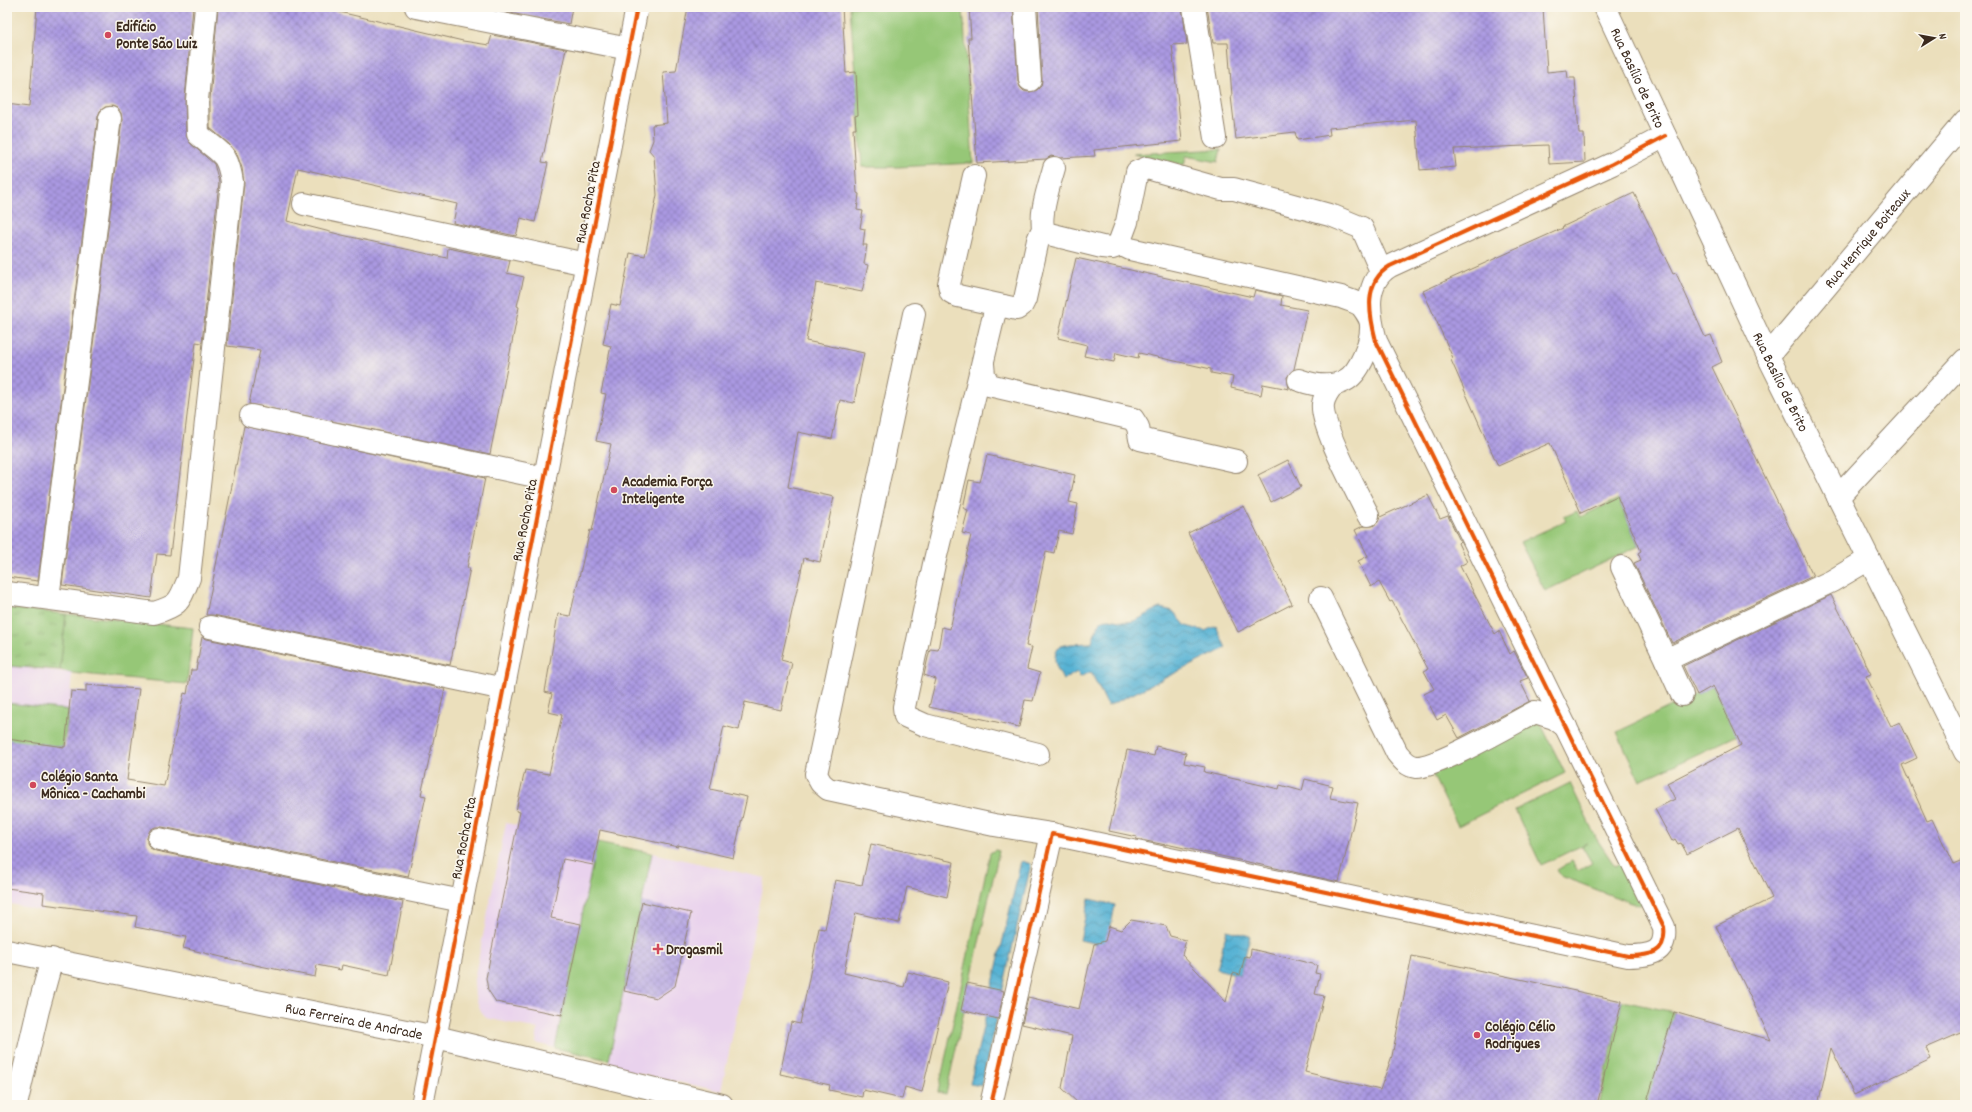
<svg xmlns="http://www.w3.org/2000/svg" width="1972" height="1112" font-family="Dekko,sans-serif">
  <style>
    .built { fill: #e9d2ed }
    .grass { fill: #96c777; stroke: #68784a }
    .park { fill: url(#park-tufts); stroke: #68784a }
    .water { fill: url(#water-waves); stroke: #486e79 }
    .building { fill: url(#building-cross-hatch) }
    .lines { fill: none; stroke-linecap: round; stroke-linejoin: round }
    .minor-casing { stroke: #93846d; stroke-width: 24 }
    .minor { stroke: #fff; stroke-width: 22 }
    .cycleway-casing { stroke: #fbf7ec; stroke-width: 6 }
    .cycleway { stroke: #e8590c; stroke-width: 4 }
    .poi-dot { fill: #d1495b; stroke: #fbf7ec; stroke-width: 1.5 }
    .labels { text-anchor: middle; stroke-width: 3; stroke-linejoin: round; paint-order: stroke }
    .poi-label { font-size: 15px; font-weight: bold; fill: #3b2a1e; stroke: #fbf7ec; text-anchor: start }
    .street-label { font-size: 15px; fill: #3b2a1e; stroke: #fbf7ec }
  </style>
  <defs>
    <pattern id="park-tufts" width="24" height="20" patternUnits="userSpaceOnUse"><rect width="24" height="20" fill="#96c777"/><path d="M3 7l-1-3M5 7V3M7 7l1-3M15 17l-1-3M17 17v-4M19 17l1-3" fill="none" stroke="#7ca261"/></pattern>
    <pattern id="water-waves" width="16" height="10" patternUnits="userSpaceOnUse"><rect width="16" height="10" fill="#56b2d4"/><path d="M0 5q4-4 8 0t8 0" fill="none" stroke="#4891ab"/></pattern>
    <pattern id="building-cross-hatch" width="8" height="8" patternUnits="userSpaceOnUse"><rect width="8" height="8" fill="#aa99e2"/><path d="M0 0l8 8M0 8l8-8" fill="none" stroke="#8c7db7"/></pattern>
  </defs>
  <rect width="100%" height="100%" fill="#fbf7ec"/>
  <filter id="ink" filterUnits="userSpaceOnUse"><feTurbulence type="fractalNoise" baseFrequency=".025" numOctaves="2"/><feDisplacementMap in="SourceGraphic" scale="8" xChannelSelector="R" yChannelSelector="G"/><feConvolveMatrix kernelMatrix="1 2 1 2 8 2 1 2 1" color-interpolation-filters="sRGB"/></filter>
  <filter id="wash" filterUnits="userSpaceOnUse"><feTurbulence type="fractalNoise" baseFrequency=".012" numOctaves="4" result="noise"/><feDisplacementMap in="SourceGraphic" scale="16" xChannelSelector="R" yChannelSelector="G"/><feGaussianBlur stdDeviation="0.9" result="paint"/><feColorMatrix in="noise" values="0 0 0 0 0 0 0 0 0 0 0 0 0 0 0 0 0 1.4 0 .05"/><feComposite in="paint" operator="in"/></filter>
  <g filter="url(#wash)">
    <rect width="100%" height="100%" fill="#ebdfbc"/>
    <g class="built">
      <polygon points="7,666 72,673 67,727 63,747 43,893 42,911 7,903"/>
      <polygon points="506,823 597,842 555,1048 536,1043 538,1029 486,1018 481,1011 475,996 474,980"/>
      <polygon points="652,853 765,878 721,1091 608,1067"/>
    </g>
    <g class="grass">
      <polygon points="850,7 963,7 973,163 898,167 862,167"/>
      <polygon points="1221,149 1218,162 1186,156 1184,165 1133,154"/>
      <polygon points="1618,499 1639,546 1545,591 1520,542 1566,521 1564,517 1577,511 1580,517"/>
      <polygon points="66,614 193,628 187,684 72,673 60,670"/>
      <polygon points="1713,686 1722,705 1744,696 1757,726 1640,781 1617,732"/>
      <polygon points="7,703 69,710 63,747 7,740"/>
      <polygon points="1535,712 1565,773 1458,826 1428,766"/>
      <polygon points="1570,783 1596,838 1615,866 1629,860 1645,903 1639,905 1631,903 1561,876 1557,870 1572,861 1578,871 1592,863 1582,846 1587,843 1541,865 1515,810"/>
      <polygon points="597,842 652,853 609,1060 555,1048"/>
      <polygon points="995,850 999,851 946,1094 938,1092 990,853"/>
      <polygon points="1622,1001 1674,1012 1653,1105 1599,1105"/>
    </g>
    <polygon class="park" points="7,608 66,614 60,670 7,666"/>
    <g class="water">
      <path d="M 1160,608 L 1173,611 L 1186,626 L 1205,631 L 1216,626 L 1226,648 L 1108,706 L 1091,672 L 1080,677 L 1077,672 L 1063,680 C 1057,668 1050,658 1060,646 L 1070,644 L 1091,643 C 1095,637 1096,626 1102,621 C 1108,616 1118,622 1126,622 C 1139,622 1148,612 1160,608 Z"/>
      <polygon points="1021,861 1031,864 981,1086 970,1084"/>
      <polygon points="1089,899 1115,905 1107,946 1080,940"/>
      <polygon points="1227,930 1250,936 1240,975 1217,969"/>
    </g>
    <g id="blocks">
      <g class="building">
        <polygon points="37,7 193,7 185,99 186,135 190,143 214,164 219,182 202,343 196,342 170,555 157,554 151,598 62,585 122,120 121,113 117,108 112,106 105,107 100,111 98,116 38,581 7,577 7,104 29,107"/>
        <polygon points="218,7 336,7 335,11 463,41 489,45 492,35 566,49 542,162 548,163 535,222 521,218 516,236 453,223 457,204 298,168 287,221 342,235 447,258 448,248 510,261 507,273 524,277 517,306 519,307 490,454 249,404 260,350 227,346 244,183 242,168 236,152 229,144 210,128 210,100"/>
        <polygon points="500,7 572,7 569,24 499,11"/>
        <polygon points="688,7 842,7 846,73 856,72 858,115 855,116 856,129 853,129 857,193 859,194 857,210 863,211 860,228 865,229 863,245 867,245 864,264 868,265 862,292 816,283 806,341 864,353 854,403 840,400 832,439 798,432 788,487 834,497 820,562 804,558 781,660 792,663 781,710 745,702 739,730 724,726 710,789 747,797 733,858 678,845 678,847 600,830 593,865 563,859 551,918 581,924 562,1015 496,1002 488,990 486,978 520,812 516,811 525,770 549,774 562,715 548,712 552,694 545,692 558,614 570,616 590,530 592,531 611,444 596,441 606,394 601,393 611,346 603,344 611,304 620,306 630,253 645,256 657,195 654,156 649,150 653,140 652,125 667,123 663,72 676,71"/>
        <polygon points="969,7 1013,7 1018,81 1020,87 1024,91 1030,92 1037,90 1041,86 1042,80 1038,7 1182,7 1187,44 1172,45 1182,141 1094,150 1095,156 1060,158 1051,156 1046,159 977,163 968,38 971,38"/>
        <polygon points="1207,7 1543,7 1547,72 1567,70 1568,78 1575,78 1579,134 1584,134 1585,162 1549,164 1548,145 1454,149 1456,167 1420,170 1416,120 1329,128 1330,135 1297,140 1295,132 1236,139 1231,96 1232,96 1228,43 1213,43"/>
        <polygon points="1634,193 1673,274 1676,273 1705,337 1711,335 1722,362 1712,367 1813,576 1672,643 1634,563 1641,560 1638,553 1641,551 1617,496 1581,513 1550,443 1498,466 1451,360 1453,358 1423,291 1563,228 1562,227"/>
        <polygon points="1076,258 1253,297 1255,290 1282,296 1281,305 1307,310 1294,369 1287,377 1289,389 1263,384 1261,395 1231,388 1233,377 1211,373 1211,369 1139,353 1138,358 1116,353 1114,362 1084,356 1087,345 1058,338"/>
        <polygon points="244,426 485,478 467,568 470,568 450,665 213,615 206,615"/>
        <polygon points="987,455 1075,475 1069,502 1078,504 1072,534 1059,531 1054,553 1046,551 1026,646 1032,647 1027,669 1040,673 1033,701 1025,700 1019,727 929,707 936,679 924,675 930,649 938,650 942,627 950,629 971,535 962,533 968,510 963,508 969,480 980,482"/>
        <polygon points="1288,460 1301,487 1271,502 1258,475"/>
        <polygon points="1428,495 1440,519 1448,516 1460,541 1458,543 1467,562 1460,566 1495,634 1499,631 1510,654 1514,651 1528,678 1520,681 1530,701 1459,738 1446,715 1437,720 1424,694 1434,689 1424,671 1428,669 1392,601 1390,602 1379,582 1371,587 1358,561 1368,556 1355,530 1363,526 1373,526 1378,522 1380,517"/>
        <polygon points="1244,506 1292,604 1238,632 1188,533"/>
        <polygon points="1831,595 1871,674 1866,676 1891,726 1900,722 1917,758 1902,765 1927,821 1932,819 1953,864 1965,859 1965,1031 1926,1048 1931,1059 1854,1095 1831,1048 1818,1105 1646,1105 1674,1012 1771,1040 1716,926 1772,898 1738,828 1687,854 1681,843 1678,844 1675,839 1672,841 1655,809 1675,799 1667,783 1741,745 1713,686 1697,695 1683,666"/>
        <polygon points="202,637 207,639 445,689 421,795 426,796 408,877 162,827 155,827 150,830 147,837 147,843 150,848 156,851 403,902 389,975 342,965 341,970 317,965 315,977 260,966 183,948 186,937 135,927 137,916 43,904 44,893 7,888 7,739 65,747 71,691 86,692 86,685 139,689 127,780 164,786 184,693 187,694 191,670 196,670"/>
        <polygon points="1156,746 1186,753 1184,763 1205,767 1204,772 1279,789 1280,785 1302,791 1305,779 1333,786 1330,798 1358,803 1339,882 1166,844 1166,845 1136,839 1137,837 1109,831 1127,750 1154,756"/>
        <polygon points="871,844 954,862 947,897 907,887 899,923 856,913 844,973 904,987 908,972 948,982 922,1092 905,1087 902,1099 863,1090 862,1097 829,1090 830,1085 780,1074 791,1022 800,1024 819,928 825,929 835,880 862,885"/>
        <polygon points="642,902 691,913 675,986 657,998 624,991"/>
        <polygon points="1131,920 1166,926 1170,936 1186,940 1182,955 1226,1002 1233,973 1240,975 1245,956 1250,957 1251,949 1317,965 1315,973 1320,974 1315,994 1324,996 1305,1072 1380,1090 1392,1056 1412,956 1622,1001 1597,1105 1080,1105 1062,1088 1072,1036 1022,1024 1028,997 1079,1009 1094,944 1105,941 1109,926 1121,930"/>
        <polygon points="967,983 1004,991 998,1019 961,1010"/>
      </g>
    </g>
  </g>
  <g filter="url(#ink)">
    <use href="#blocks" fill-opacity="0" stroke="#93846d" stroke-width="1"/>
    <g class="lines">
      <g class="minor-casing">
        <g id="minor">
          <polyline points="416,7 629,49"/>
          <polyline points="1025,7 1030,80"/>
          <polyline points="1194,7 1215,138"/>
          <path id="s1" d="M 1605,7 L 1768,356 L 1965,752"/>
          <path d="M 1054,168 C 1050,183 1037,219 1045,233 L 1102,247 L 1112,248 L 1118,246 L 1127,222 L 1137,172 L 1147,168 L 1221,189 L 1234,189 L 1333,216 L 1362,228 L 1381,271"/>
          <polyline points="974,176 949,284 951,292 958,296 1017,309 1022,305 1025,299 1038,240 1041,233 1045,233"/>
          <polyline points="304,204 586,264"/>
          <path d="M 1121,241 L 1124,246 L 1130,249 L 1341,297 C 1348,300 1359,302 1363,308 C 1366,312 1371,320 1371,325 C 1372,341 1360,374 1344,381 C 1331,388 1313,385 1299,380"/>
          <polyline points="1003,306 998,307 994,315 934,564 904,707 905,716 925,725 1038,754"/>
          <polyline points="914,314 816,774 821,783 828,789 994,825 1052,834"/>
          <path id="s2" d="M 1768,356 L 1965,121"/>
          <polyline points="983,364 984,375 989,385 1133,419 1138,427 1140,439 1236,461"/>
          <path d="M 1333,385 C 1328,391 1324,397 1323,404 C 1320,425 1357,492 1368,515"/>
          <polyline points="251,416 545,478"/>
          <polyline points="1838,497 1965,360"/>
          <polyline points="1622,567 1666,660 1832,581 1869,559"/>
          <path d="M 7,593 L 154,613 C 180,605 179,602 189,578 L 232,182 C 227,149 219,154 198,134 L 197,100 L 206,7"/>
          <polyline points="48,598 110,118"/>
          <path d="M 1321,598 L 1397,753 C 1402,759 1407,766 1416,767 C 1437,768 1512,724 1535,712 L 1554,718 L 1566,727"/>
          <polyline points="210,627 504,689"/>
          <polyline points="1666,660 1682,695"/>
          <polyline points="159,839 462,901"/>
          <path id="s3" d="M 7,951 L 436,1037 L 722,1105"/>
          <polyline points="16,1105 38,1010 52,959"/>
          <polyline points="422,1105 637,7"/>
          <path d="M 991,1105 L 1052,834 L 1628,956 C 1651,956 1667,953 1664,927 L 1376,341 C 1369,314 1363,282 1390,266 L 1612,164 L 1665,136"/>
        </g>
      </g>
      <use href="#minor" class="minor"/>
      <g class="cycleway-casing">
        <g id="cycleway">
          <polyline points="422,1105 637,7"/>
          <path d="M 991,1105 L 1052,834 L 1628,956 C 1651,956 1667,953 1664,927 L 1376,341 C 1369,314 1363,282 1390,266 L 1612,164 L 1665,136"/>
        </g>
      </g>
      <use href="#cycleway" class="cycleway"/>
    </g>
  </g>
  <g class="poi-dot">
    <circle cx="108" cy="35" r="4"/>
    <circle cx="614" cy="490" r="4"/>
    <circle cx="33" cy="785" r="4"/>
    <path d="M656 943h4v4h4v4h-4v4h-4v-4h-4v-4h4z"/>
    <circle cx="1477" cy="1035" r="4"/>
  </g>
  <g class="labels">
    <g class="poi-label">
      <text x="116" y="31">Edifício<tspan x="116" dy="17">Ponte São Luiz</tspan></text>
      <text x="622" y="486">Academia Força<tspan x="622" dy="17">Inteligente</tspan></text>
      <text x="41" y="781">Colégio Santa<tspan x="41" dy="17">Mônica - Cachambi</tspan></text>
      <text x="666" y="954">Drogasmil</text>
      <text x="1485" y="1031">Colégio Célio<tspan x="1485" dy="17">Rodrigues</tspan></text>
    </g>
    <g class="street-label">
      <text dy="5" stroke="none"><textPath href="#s1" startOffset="78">Rua Basílio de Brito</textPath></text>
      <text transform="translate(587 202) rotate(-79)" y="5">Rua Rocha Pita</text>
      <text dy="5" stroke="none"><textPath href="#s2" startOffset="154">Rua Henrique Boiteaux</textPath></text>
      <text dy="5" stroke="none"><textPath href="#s1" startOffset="414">Rua Basílio de Brito</textPath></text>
      <text transform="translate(524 520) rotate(-79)" y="5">Rua Rocha Pita</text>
      <text transform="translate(463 838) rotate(-79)" y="5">Rua Rocha Pita</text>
      <text dy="5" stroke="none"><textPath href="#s3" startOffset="354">Rua Ferreira de Andrade</textPath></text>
    </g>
  </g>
  <rect width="1972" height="1112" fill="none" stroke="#fbf7ec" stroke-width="24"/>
  <g transform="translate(1934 38) rotate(79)" stroke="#fbf7ec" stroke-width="3" paint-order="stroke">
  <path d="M0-3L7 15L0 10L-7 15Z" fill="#3b2a1e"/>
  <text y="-6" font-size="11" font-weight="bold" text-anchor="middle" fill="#3b2a1e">N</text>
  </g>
</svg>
